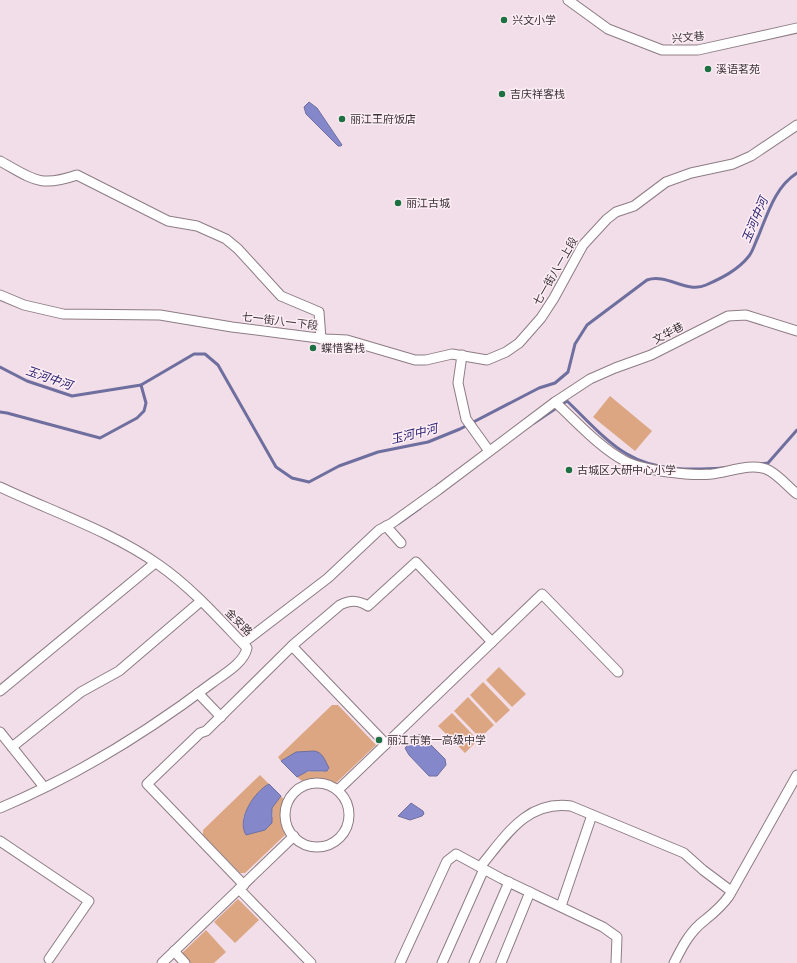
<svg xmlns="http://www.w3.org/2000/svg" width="797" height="963" font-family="'IBM Plex Serif','Noto Sans SC',serif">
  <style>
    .green { fill: #dca683 }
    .water { fill: #8488cb; stroke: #6e6f9f }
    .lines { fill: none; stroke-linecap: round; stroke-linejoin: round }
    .stream { stroke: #6e6f9f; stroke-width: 3 }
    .minor-casing { stroke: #8d7c84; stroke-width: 11 }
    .minor { stroke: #fff; stroke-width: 9 }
    .poi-dot { fill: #1c7042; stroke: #fdedf4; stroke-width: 1.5 }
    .labels { text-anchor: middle; stroke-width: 3; stroke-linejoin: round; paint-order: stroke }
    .poi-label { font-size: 11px; fill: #3b3437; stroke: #fdedf4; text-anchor: start }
    .street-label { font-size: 11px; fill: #3b3437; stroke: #fdedf4 }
    .water-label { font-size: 12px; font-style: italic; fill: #2a2372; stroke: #fdedf4 }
  </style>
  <rect width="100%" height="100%" fill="#f2dee8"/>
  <g class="green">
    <polygon points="610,396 652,431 635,451 593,417"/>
    <polygon points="499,667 526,694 512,707 486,680"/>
    <polygon points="483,682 510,710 496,723 470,695"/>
    <polygon points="468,697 494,725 480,738 454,711"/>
    <path d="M 332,705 L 338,705 L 376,745 L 335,784 L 321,779 L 302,781 L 297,777 C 310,768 316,774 329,770 L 324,760 C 305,753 299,748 281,761 L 278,757 Z"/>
    <polygon points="452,713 478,740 465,753 438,726"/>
    <path d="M 260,775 L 269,784 C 260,788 242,812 243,822 C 243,826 245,831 246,835 L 265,830 L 273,816 L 272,808 L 281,796 L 284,800 L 281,819 L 285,835 L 245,873 L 240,873 L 203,835 L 203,830 Z"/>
    <polygon points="238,899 259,920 235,943 214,922"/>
    <polygon points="206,930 226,952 214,963 190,963 181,954"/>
  </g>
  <g class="water">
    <polygon points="309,102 317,108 342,145 341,146 338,146 306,114 304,107"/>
    <polygon points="418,735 421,735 445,759 446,765 437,776 429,776 409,755 405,748"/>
    <path d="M 314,751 C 323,752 325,761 329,768 L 327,771 L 308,771 L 297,777 L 281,761 L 296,752 Z"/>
    <path d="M 269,784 L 281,796 L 272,808 L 272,823 L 265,830 L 246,835 C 236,819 255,791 269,784 Z"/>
    <polygon points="411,803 423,811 424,814 422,816 410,820 398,816"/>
  </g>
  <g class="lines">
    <g class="stream">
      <path d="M 0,367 L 27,381 L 72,396 L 141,385 L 194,354 L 205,354 L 218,365 L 276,467 L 292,478 L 309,482 L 339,466 L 378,452 L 428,442 L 460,429 L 539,388 L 555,383 L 568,372 L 575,344 L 587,325 L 647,280 C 667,273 687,294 706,285 C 722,278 738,270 749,256 C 753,251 755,243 758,237 C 768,213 775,187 797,173"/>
      <polyline points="0,412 7,413 100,438 137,418 144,411 146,403 141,385"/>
      <path d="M 534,423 L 567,401 C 584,417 607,443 627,454 C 655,471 691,470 723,468"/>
      <polyline points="760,464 768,463 797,430"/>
      <polyline points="399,523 420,508"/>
    </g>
    <g class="minor-casing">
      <g id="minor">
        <polyline points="568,0 608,29 662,50 698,50 797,28"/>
        <path d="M 0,161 C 33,179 39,188 77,175 L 168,221 L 197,226 L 226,239 L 238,249 L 281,296 L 319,312 L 321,339"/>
        <polyline points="0,295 24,305 63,314 160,315 232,327 326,339 347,340 415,360 426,360 452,354 487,360 506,352 519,343 541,318 554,298 583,245 607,219 616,212 634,206 666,182 691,173 733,164 751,156 797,125"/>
        <polyline points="462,355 458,383 466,419 489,451"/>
        <path d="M 555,402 C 576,421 600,448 625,461 C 645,471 690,476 712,474 C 729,472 750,463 766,469 C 777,473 788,487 797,494"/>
        <path d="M 0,487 C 51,511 113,532 159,565 C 192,588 219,619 247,648 C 244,663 224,674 212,683 C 146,733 76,776 0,808"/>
        <polyline points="386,526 401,543"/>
        <polyline points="243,643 328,578 379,530 392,523 438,490 555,402 590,379 615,368 651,355 728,316 746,315 797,331"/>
        <polyline points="292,646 386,744"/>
        <polyline points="0,691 155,563"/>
        <polyline points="198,693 221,717"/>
        <polyline points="0,732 44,787"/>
        <polyline points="12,747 81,692 119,671 201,601"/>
        <circle cx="317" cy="815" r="32"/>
        <polyline points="338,790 542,594 618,672"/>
        <polyline points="0,841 89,901 49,959"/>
        <path d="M 480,867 C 505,837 526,800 571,806 L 684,853 L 703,870 L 731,891"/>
        <path d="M 244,885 L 147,784 L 200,733 L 206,731 L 294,644 L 340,605 C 351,600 358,600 368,606 L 416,562 L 492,642"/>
        <polyline points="239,889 311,963"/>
        <polyline points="561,906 592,815"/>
        <polyline points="174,951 185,963"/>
        <polyline points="162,963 294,836"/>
        <polyline points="400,963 447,861 456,854 502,879 603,927 617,937 616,963"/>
        <polyline points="442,963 484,869"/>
        <polyline points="474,963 509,882"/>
        <polyline points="501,963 530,892"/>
        <path d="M 674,963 C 682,947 690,931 705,920 C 715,912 722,906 729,896 L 797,775"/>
      </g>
    </g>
    <use href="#minor" class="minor"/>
  </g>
  <g class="poi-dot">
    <circle cx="504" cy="20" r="4"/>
    <circle cx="708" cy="69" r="4"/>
    <circle cx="502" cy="94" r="4"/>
    <circle cx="342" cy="119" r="4"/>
    <circle cx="398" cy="203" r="4"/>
    <circle cx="313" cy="348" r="4"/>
    <circle cx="569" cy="470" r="4"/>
    <circle cx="379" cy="740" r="4"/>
  </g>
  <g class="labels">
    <g class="poi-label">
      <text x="512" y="24">兴文小学</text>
      <text x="716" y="73">溪语茗苑</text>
      <text x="510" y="98">吉庆祥客栈</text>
      <text x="350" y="123">丽江王府饭店</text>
      <text x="406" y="207">丽江古城</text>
      <text x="321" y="352">蝶惜客栈</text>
      <text x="577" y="474">古城区大研中心小学</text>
      <text x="387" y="744">丽江市第一高级中学</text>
    </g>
    <g class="street-label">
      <text transform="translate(688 37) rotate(-5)" y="4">兴文巷</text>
      <text transform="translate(555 271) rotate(-60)" y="4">七一街八一上段</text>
      <text transform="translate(280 321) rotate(7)" y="4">七一街八一下段</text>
      <text transform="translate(668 333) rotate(-28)" y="4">文华巷</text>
      <text transform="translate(239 622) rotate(45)" y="4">金安路</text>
    </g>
    <g class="water-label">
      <text transform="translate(755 220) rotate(-67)" y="4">玉河中河</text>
      <text transform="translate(49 378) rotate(19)" y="4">玉河中河</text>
      <text transform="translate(414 434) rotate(-14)" y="4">玉河中河</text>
    </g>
  </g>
</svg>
